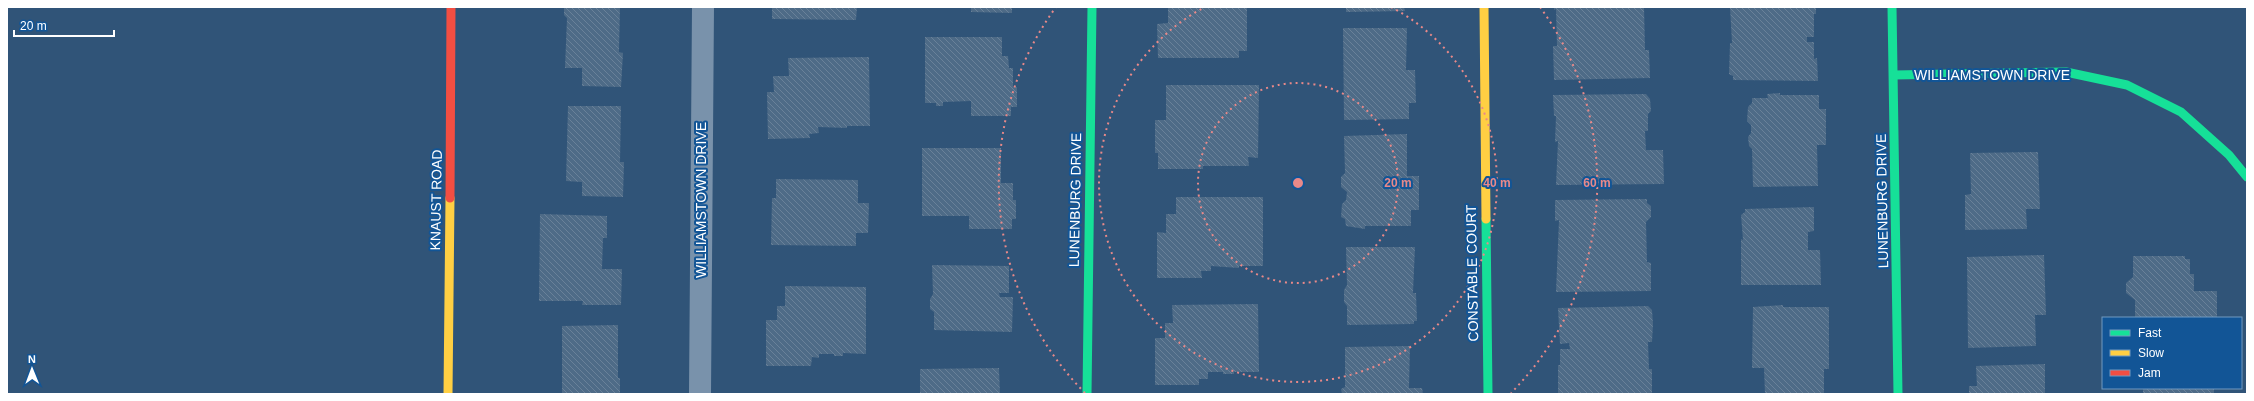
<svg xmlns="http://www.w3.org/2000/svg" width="2254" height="401" font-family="Arial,sans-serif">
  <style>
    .building { fill: url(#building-back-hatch) }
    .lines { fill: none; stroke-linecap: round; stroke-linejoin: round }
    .street { stroke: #7992ab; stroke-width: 22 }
    .fast { stroke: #16e098; stroke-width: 9 }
    .slow { stroke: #ffcf43; stroke-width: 9 }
    .jam { stroke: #f24e42; stroke-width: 9 }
    .ring { fill: none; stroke: #e88989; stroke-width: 2; stroke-dasharray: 2 4 }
    .labels { text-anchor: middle; stroke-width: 4; stroke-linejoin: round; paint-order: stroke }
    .street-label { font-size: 14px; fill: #fff; stroke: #125596 }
    .centre { fill: #e88989; stroke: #125596; stroke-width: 2 }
    .ring-label { font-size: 12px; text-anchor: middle; font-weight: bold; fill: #e88989; stroke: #125596; stroke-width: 4; stroke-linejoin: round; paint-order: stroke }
  </style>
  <defs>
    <pattern id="building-back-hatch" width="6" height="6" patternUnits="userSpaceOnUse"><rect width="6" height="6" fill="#4e6b87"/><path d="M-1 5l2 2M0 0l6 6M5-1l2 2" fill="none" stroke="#698199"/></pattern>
  </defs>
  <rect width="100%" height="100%" fill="#305478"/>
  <g class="building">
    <polygon points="564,7 620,7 619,52 623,53 621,87 582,86 582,68 565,68 567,18 564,15"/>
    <polygon points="772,7 857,7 856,20 772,19"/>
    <polygon points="971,7 1012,7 1012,13 971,12"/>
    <polygon points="1168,7 1247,7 1247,51 1239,51 1239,58 1158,58 1157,24 1168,23"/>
    <polygon points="1346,7 1404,7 1405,11 1346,12"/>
    <polygon points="1554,7 1644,7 1645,50 1649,50 1650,78 1554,80 1553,46 1557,46 1556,9 1554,10"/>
    <polygon points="1730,7 1816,7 1816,14 1814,14 1814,37 1807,37 1807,42 1814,42 1814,59 1817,58 1818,81 1733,80 1733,76 1729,74 1730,43 1732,43"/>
    <polygon points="1343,28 1407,28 1406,70 1415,70 1416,103 1409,103 1409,119 1344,120"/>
    <polygon points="925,37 1002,37 1002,56 1008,56 1009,68 1013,68 1013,87 1017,87 1017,107 1011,107 1011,116 971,116 971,101 943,102 943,106 936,106 936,103 925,103"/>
    <polygon points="869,57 870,126 847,126 847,128 818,127 819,133 809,134 810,138 768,139 767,92 774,92 773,76 789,76 788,58"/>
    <polygon points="1166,85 1259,85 1258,158 1248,157 1249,166 1203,166 1203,169 1158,169 1158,153 1155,153 1155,120 1166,120"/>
    <polygon points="1780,93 1780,95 1819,95 1819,109 1826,109 1826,145 1817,145 1818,186 1753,187 1752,149 1749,146 1748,137 1751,133 1751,125 1747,121 1748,107 1752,103 1752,98 1768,98 1767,94"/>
    <polygon points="1646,94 1650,99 1651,111 1648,114 1648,131 1645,131 1646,150 1663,150 1664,184 1556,185 1558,141 1555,142 1556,116 1554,116 1553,95"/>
    <polygon points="568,106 621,106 620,162 624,162 623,197 582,196 582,182 566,181"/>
    <polygon points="1407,134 1407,176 1419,176 1419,210 1411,210 1411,226 1365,226 1365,229 1346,226 1345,219 1341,217 1342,204 1346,200 1347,192 1341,187 1341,177 1345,173 1344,136"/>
    <polygon points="922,148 1001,148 1001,183 1013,183 1013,200 1016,200 1016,219 1012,219 1012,229 969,229 969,216 922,216"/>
    <polygon points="2038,152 2040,209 2026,209 2027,229 1965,230 1965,195 1971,194 1970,153"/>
    <polygon points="776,179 858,180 858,203 869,203 868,233 856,233 856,246 771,245 772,198 776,198"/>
    <polygon points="1176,197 1263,197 1263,266 1239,266 1239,268 1211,266 1211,271 1201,271 1202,278 1157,278 1157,232 1166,233 1166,214 1176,214"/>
    <polygon points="1647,199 1647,203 1651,206 1651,217 1646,222 1647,262 1651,263 1651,291 1556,292 1559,220 1555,221 1555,200"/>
    <polygon points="1814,207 1814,231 1808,232 1808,250 1820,250 1821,285 1741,285 1741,239 1743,240 1741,215 1745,212 1745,209"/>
    <polygon points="540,214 607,216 607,238 603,238 602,269 622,269 621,305 582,305 583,301 539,301"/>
    <polygon points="1346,247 1415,247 1413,293 1416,293 1417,321 1414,321 1414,324 1347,325 1347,306 1344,302 1344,290 1347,285"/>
    <polygon points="2044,255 2046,315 2035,315 2036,346 1968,348 1967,257"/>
    <polygon points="2133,256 2185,256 2185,259 2190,259 2190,274 2194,274 2194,291 2217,291 2217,318 2135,318 2135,300 2126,293 2126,283 2133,277"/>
    <polygon points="932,265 1009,266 1009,293 999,293 1000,297 1013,297 1012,332 934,330 934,312 930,309 930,299 933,294"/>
    <polygon points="785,286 866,287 866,354 843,353 843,356 834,356 834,354 819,354 819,358 812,357 811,366 766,366 766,320 777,320 777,306 785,306"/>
    <polygon points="1258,304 1259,372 1234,372 1234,374 1223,374 1223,372 1208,372 1208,379 1199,379 1199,385 1155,385 1155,338 1165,338 1165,323 1173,323 1172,305"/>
    <polygon points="1783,305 1783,307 1829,307 1829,369 1824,369 1824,394 1765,394 1764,368 1752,368 1753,307"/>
    <polygon points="1648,306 1652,310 1653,324 1652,342 1648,342 1649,369 1652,369 1652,394 1558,394 1558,365 1560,365 1560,349 1570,349 1569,343 1560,344 1558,308"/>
    <polygon points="618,325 618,378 620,378 620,394 562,394 562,326"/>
    <polygon points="1410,346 1409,388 1422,388 1423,394 1342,394 1341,389 1345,387 1345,347"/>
    <polygon points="2045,364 2045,394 1969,394 1969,386 1977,386 1976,366"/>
    <polygon points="999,368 1000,394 920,394 920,369"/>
    <rect x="2143" y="388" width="71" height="6"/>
  </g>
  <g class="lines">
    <polyline class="street" points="700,394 703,7"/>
    <g class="fast">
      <polyline points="1892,7 1898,394"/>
      <polyline points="1894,75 2066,72 2127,85 2181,112 2229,155 2247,177"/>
      <polyline points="1486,219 1488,394"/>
      <polyline points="1087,394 1092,7"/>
    </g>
    <g class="slow">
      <polyline points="1484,7 1486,219"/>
      <polyline points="448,394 450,198"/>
    </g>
    <polyline class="jam" points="450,198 451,7"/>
  </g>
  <g class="ring">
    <circle cx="1298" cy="183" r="100"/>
    <path d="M1391 7A199 199 0 1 1 1205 7"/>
    <path d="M1085 393A299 299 0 0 1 1056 7M1540 7A299 299 0 0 1 1511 393"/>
  </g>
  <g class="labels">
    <g class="street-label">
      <text x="1992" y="80">WILLIAMSTOWN DRIVE</text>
      <text transform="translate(436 200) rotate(-89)" y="5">KNAUST ROAD</text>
      <text transform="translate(701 200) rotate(-90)" y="5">WILLIAMSTOWN DRIVE</text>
      <text transform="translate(1075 200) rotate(-89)" y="5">LUNENBURG DRIVE</text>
      <text transform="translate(1882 201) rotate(-91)" y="5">LUNENBURG DRIVE</text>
      <text transform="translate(1472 273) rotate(-91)" y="5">CONSTABLE COURT</text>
    </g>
  </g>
  <circle cx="1298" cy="183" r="6" class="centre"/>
  <g class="ring-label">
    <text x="1398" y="187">20 m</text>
    <text x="1497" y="187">40 m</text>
    <text x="1597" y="187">60 m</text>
  </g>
  <rect width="2254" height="401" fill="none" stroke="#ffffff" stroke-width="16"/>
  <rect x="2102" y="317" width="140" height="72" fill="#125596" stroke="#7199c0"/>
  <rect x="2110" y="330" width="20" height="6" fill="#16e098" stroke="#7199c0"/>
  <text x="2138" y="337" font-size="12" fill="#ffffff">Fast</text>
  <rect x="2110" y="350" width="20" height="6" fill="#ffcf43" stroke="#7199c0"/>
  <text x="2138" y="357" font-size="12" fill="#ffffff">Slow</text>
  <rect x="2110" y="370" width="20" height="6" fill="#f24e42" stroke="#7199c0"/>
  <text x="2138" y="377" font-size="12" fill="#ffffff">Jam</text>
  <g transform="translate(32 369) rotate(359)" stroke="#125596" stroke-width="3" paint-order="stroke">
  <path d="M0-3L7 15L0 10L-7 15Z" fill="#ffffff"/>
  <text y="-6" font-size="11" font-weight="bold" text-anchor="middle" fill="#ffffff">N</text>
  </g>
  <path d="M14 30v6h100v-6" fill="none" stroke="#ffffff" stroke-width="2"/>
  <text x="20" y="30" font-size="12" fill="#ffffff" stroke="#125596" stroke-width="3" paint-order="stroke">20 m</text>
</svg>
